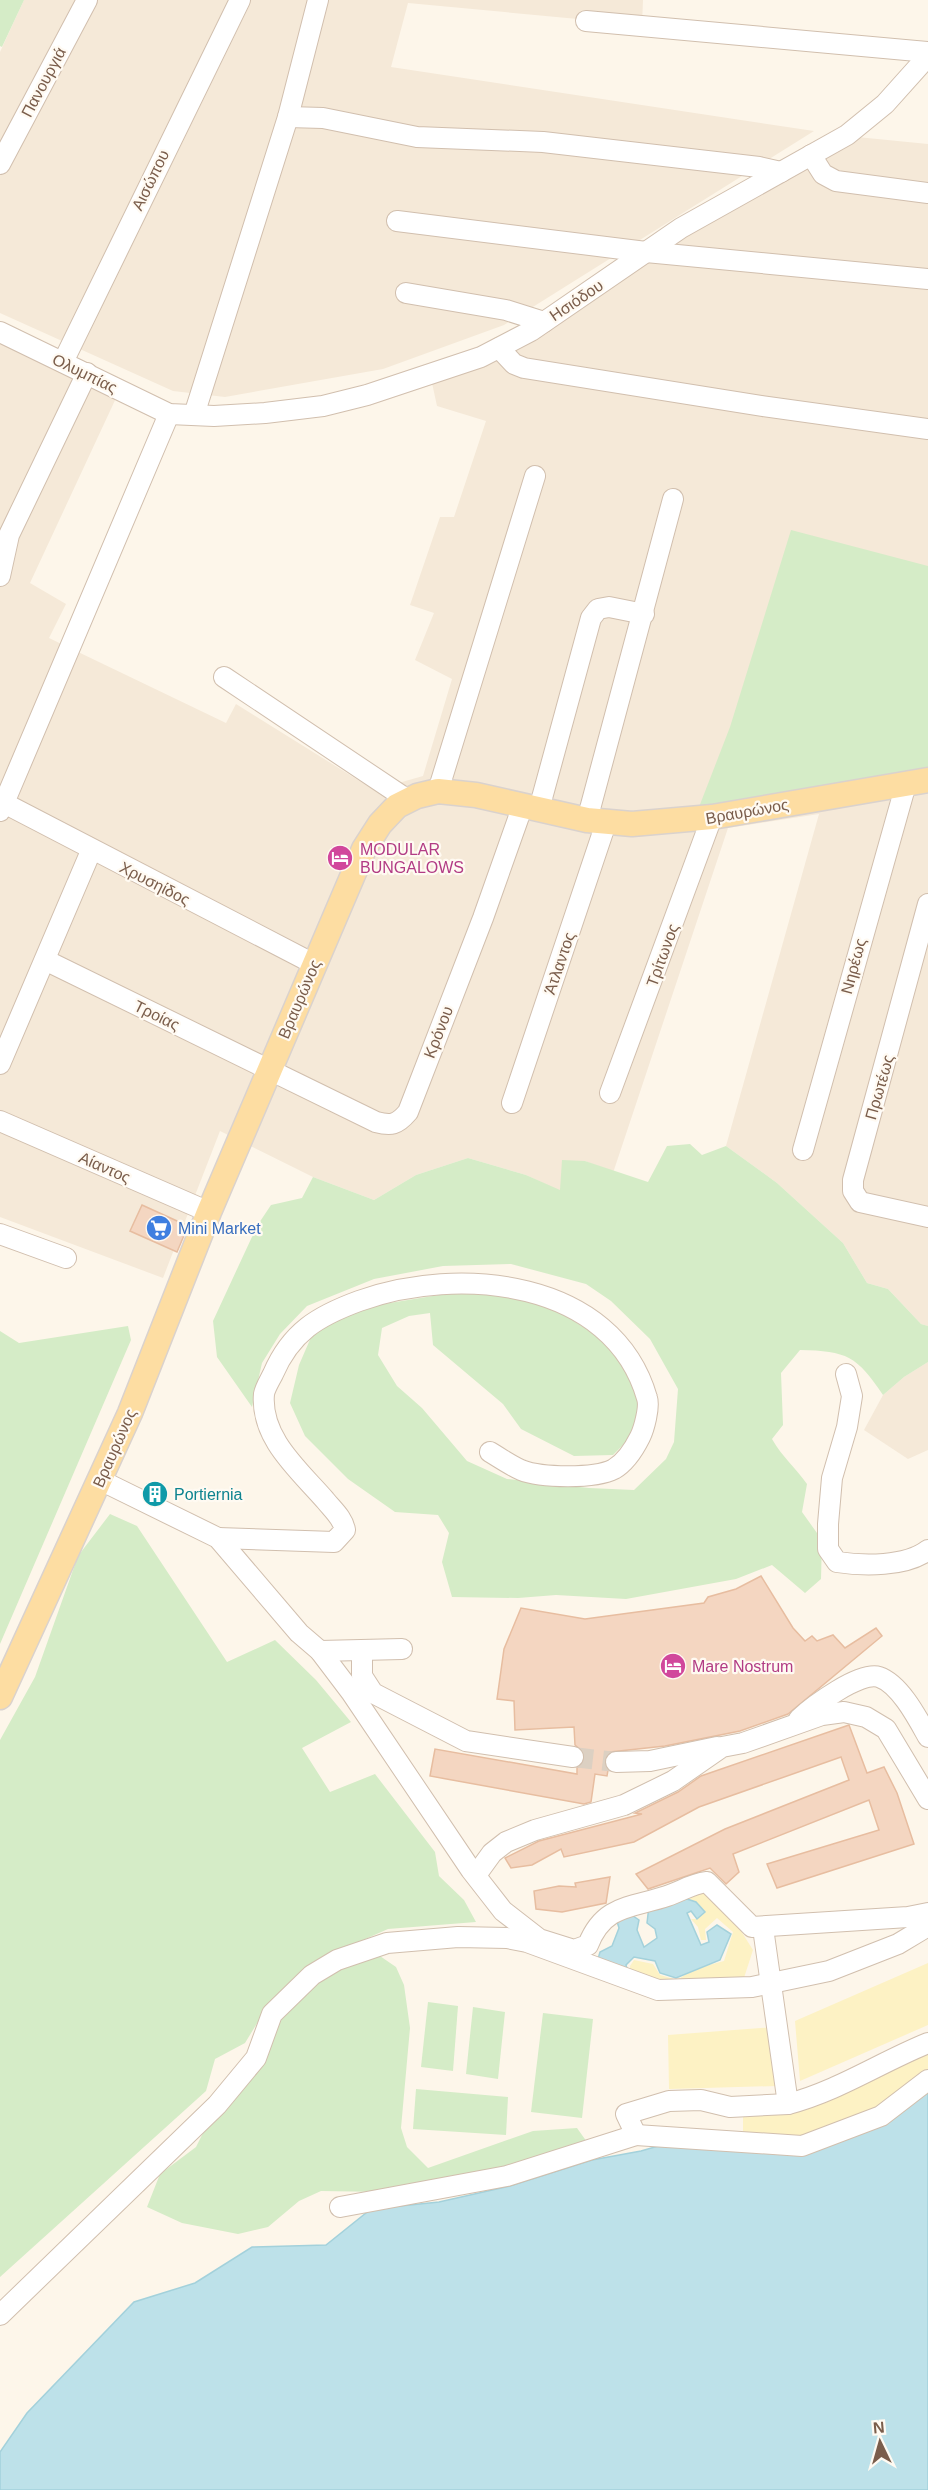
<svg xmlns="http://www.w3.org/2000/svg" width="928" height="2490" font-family="Helvetica,sans-serif">
  <style>
    .residential { fill: #f5e9d8 }
    .green { fill: #d5ecc7 }
    .sand { fill: #fdf2c4 }
    .water { fill: #bde1e9; stroke: #a3d1db; stroke-width: 1.5 }
    .building { fill: #f4d6c1; stroke: #e7bda0; stroke-width: 1.5 }
    .lines { fill: none; stroke-linecap: round; stroke-linejoin: round }
    .minor-tunnel { stroke: #dcd0c2; stroke-width: 20; stroke-dasharray: 20 10; stroke-linecap: butt }
    .minor-casing { stroke: #d1bfae; stroke-width: 22 }
    .major-casing { stroke: #dad2cd; stroke-width: 27 }
    .minor { stroke: #fff; stroke-width: 20 }
    .major { stroke: #fddda2; stroke-width: 24 }
    .labels { text-anchor: middle; stroke-width: 4.5; stroke-linejoin: round; paint-order: stroke }
    .street-label { font-size: 16px; fill: #7a5d4b; stroke: #fffaf2 }
    .hotel-label { font-size: 16px; fill: #b23c85; stroke: #fffaf2; text-anchor: start }
    .shop-label { font-size: 16px; fill: #366cbe; stroke: #fffaf2; text-anchor: start }
    .culture-label { font-size: 16px; fill: #0d838f; stroke: #fffaf2; text-anchor: start }
  </style>
  <rect width="100%" height="100%" fill="#fdf6ea"/>
  <g class="residential">
    <polygon points="24,0 643,0 642,25 408,3 391,67 814,131 504,325 383,369 225,397 173,391 0,313 0,52"/>
    <polygon points="857,137 928,144 928,1326 921,1324 888,1289 867,1283 843,1243 777,1183 726,1146 819,814 728,828 613,1173 585,1161 560,1191 526,1175 468,1158 416,1175 374,1200 313,1177 220,1131 163,1278 0,1217 0,342 117,396 30,583 66,604 49,638 226,723 236,704 374,790 423,776 452,679 415,660 434,613 410,605 440,517 454,517 486,421 437,406 432,383"/>
    <polygon points="928,1362 928,1450 908,1459 864,1430 883,1395 904,1377"/>
  </g>
  <g class="green">
    <polygon points="0,0 24,0 2,47 0,46"/>
    <polygon points="791,530 928,566 928,780 694,820 730,727"/>
    <path d="M 690,1144 L 702,1155 L 726,1146 L 777,1183 L 843,1243 L 867,1283 L 888,1289 L 921,1324 L 928,1326 L 928,1362 L 904,1377 L 883,1395 C 857,1356 847,1351 800,1350 L 781,1373 L 783,1425 L 772,1439 C 783,1458 795,1467 807,1484 L 802,1512 L 822,1540 L 821,1579 L 805,1593 L 772,1565 L 736,1579 L 626,1599 L 556,1595 L 518,1598 L 452,1597 L 442,1562 L 449,1533 L 438,1515 L 395,1512 L 348,1479 L 305,1436 L 290,1403 L 299,1365 L 315,1328 L 371,1306 L 482,1288 L 526,1298 L 566,1316 L 605,1341 L 630,1368 L 642,1398 L 637,1431 L 613,1455 L 574,1456 L 521,1429 L 503,1404 L 433,1345 L 430,1313 L 409,1316 L 382,1328 L 378,1355 L 397,1386 L 422,1408 L 467,1461 L 507,1479 L 589,1488 L 634,1490 L 666,1459 L 674,1442 L 678,1389 L 650,1339 L 611,1301 L 586,1284 L 511,1264 L 443,1266 L 374,1279 L 307,1306 L 280,1334 L 262,1363 L 252,1407 L 217,1357 L 213,1321 L 257,1226 L 271,1205 L 302,1198 L 313,1177 L 374,1200 L 416,1175 L 468,1158 L 526,1175 L 560,1190 L 562,1160 L 585,1161 L 648,1182 L 667,1146 Z"/>
    <polygon points="128,1326 131,1340 0,1644 0,1331 19,1343"/>
    <polygon points="110,1514 137,1526 227,1662 275,1640 316,1680 351,1722 302,1748 330,1792 375,1774 435,1852 439,1876 464,1900 476,1922 388,1929 336,1952 298,1977 259,2020 245,2043 215,2059 206,2091 0,2277 0,1740 35,1677 78,1556"/>
    <polygon points="377,1954 396,1967 404,1985 410,2028 401,2128 407,2147 428,2168 533,2131 577,2128 587,2142 568,2162 384,2192 321,2191 299,2201 268,2227 238,2234 182,2223 147,2207 160,2174 196,2147 204,2131 277,2018 312,1981"/>
    <polygon points="428,2002 458,2006 453,2071 421,2067"/>
    <polygon points="473,2007 505,2012 498,2079 466,2074"/>
    <polygon points="543,2013 593,2019 582,2118 531,2112"/>
    <polygon points="416,2089 508,2097 506,2135 413,2129"/>
  </g>
  <g class="sand">
    <polygon points="705,1886 734,1920 753,1950 742,1984 689,1989 630,1977 630,1966 634,1960 653,1964 660,1975 677,1980 694,1969 724,1961 733,1932 717,1918 705,1929 706,1940 701,1940 698,1927 691,1919 697,1919 704,1912 683,1893"/>
    <polygon points="928,1963 928,2025 800,2081 795,2021"/>
    <polygon points="774,2027 777,2086 669,2089 668,2035"/>
    <polygon points="928,2047 928,2075 871,2118 808,2142 743,2140 743,2116 806,2110 856,2087"/>
  </g>
  <g class="water">
    <polygon points="678,1896 696,1902 705,1912 697,1919 691,1911 687,1913 701,1945 709,1942 707,1932 717,1925 731,1934 720,1960 676,1978 660,1973 655,1961 634,1957 626,1965 628,1973 598,1959 600,1952 612,1946 619,1928 616,1918 627,1912 639,1920 637,1930 644,1947 657,1938 655,1929 647,1923 649,1906"/>
    <polygon points="928,2083 928,2490 0,2490 0,2452 27,2413 134,2302 195,2283 252,2247 326,2245 371,2209 439,2202 510,2186 592,2160 641,2151 672,2142 808,2150"/>
  </g>
  <g class="building">
    <polygon points="142,1205 188,1226 177,1252 130,1231"/>
    <polygon points="761,1576 793,1628 805,1641 812,1636 817,1641 833,1635 845,1648 876,1628 882,1636 788,1714 740,1731 665,1746 610,1752 604,1762 608,1770 607,1776 595,1774 591,1802 584,1804 430,1776 435,1749 577,1774 577,1768 583,1764 584,1753 575,1745 574,1727 515,1730 514,1701 497,1699 504,1649 521,1608 585,1619 704,1603 708,1597 736,1589"/>
    <polygon points="849,1725 867,1773 884,1767 897,1793 914,1844 777,1888 767,1864 879,1830 869,1800 733,1854 739,1872 726,1884 710,1868 648,1889 636,1874 725,1829 849,1780 841,1757 699,1807 634,1842 564,1857 561,1849 532,1865 511,1868 505,1858 539,1841 642,1814 635,1813 678,1792 701,1776"/>
    <polygon points="610,1877 606,1903 562,1912 536,1909 534,1891 559,1886 576,1887 575,1883"/>
  </g>
  <g class="lines">
    <polyline class="minor-tunnel" points="573,1757 616,1762"/>
    <g class="minor-casing">
      <g id="minor">
        <polyline points="586,21 928,52"/>
        <polyline points="288,117 323,118 417,137 543,142 759,167 781,172"/>
        <polyline points="811,155 823,174 836,181 928,193"/>
        <polyline points="0,164 87,0"/>
        <polyline points="397,221 646,252 928,279"/>
        <polyline points="406,293 506,310 544,322"/>
        <polyline points="0,332 169,414 214,416 265,413 323,406 367,395 481,357 531,331 681,228 847,135 885,104 928,56"/>
        <polyline points="499,348 514,364 524,368 762,406 928,429"/>
        <polyline points="63,362 240,0"/>
        <polyline points="194,415 288,117 318,0"/>
        <polyline points="0,576 9,535 87,373"/>
        <polyline points="224,677 408,800"/>
        <polyline points="438,791 535,476"/>
        <polyline points="4,803 169,414"/>
        <polyline points="539,809 591,618 598,609 609,607 644,614"/>
        <polyline points="0,811 4,803 314,964"/>
        <polyline points="587,820 673,499"/>
        <polyline points="928,904 853,1180 853,1191 860,1202 928,1217"/>
        <path d="M 45,960 L 376,1122 C 391,1126 397,1125 408,1112 L 483,918 L 523,805"/>
        <polyline points="0,1064 91,851"/>
        <polyline points="610,1093 712,817"/>
        <polyline points="512,1103 606,823"/>
        <polyline points="0,1121 209,1212"/>
        <polyline points="803,1150 906,784"/>
        <polyline points="0,1234 66,1258"/>
        <path d="M 846,1374 L 852,1396 L 847,1427 L 832,1478 L 828,1524 L 828,1549 L 837,1562 C 863,1566 906,1567 928,1550"/>
        <path d="M 100,1480 L 218,1538 L 299,1633 L 320,1651 L 351,1692 L 471,1870 L 503,1911 L 539,1939 L 574,1950 L 588,1945 C 604,1904 632,1908 667,1896 C 682,1891 691,1884 707,1882 L 752,1927 L 908,1917 L 928,1913"/>
        <path d="M 218,1538 L 334,1542 L 345,1530 C 343,1518 333,1510 325,1500 C 299,1470 260,1438 264,1394 C 265,1388 270,1380 273,1374 C 291,1332 318,1316 359,1301 C 458,1265 613,1279 647,1398 C 650,1407 644,1429 640,1437 C 634,1449 626,1462 614,1469 C 595,1479 541,1478 521,1470 C 510,1465 500,1458 490,1452"/>
        <polyline points="320,1651 402,1649"/>
        <polyline points="362,1651 362,1676 373,1693 466,1741 573,1757"/>
        <path d="M 799,1719 C 813,1706 860,1671 879,1677 C 900,1684 918,1719 928,1737"/>
        <polyline points="616,1762 650,1761 717,1747"/>
        <polyline points="476,1875 492,1853 506,1842 535,1830 624,1805 673,1781 722,1747 743,1743 822,1715 844,1712 866,1717 886,1729 928,1799"/>
        <path d="M 763,1928 L 788,2104 C 838,2091 881,2062 928,2043"/>
        <polyline points="636,2135 802,2146 881,2116 928,2080"/>
        <polyline points="340,2207 507,2176 636,2135 626,2114 669,2101 701,2100 730,2107 788,2104"/>
        <polyline points="0,2315 217,2105 256,2058 272,2014 312,1975 337,1960 387,1943 458,1937 507,1938 527,1942 658,1990 752,1987 829,1971 898,1944 928,1926"/>
      </g>
    </g>
    <g class="major-casing">
      <polyline id="major" points="0,1697 130,1413 209,1212 364,849 380,824 397,806 417,796 438,791 476,795 587,820 632,824 712,817 928,780"/>
    </g>
    <use href="#minor" class="minor"/>
    <use href="#major" class="major"/>
  </g>
  <defs>
    <g id="hotel-disc" transform="scale(1.35)"><circle r="9.5" fill="#d1479c" stroke="#fffaf2"/><path d="M-6-4.5h1.5V1H6V5H4.5V3h-9V5H-6ZM-4 0a1.8 1.8 0 1 1 3.6 0ZM.5 0V-2.5h3Q6-2.5 6 0Z" fill="#fff"/></g>
    <g id="supermarket-disc" transform="scale(1.35)"><circle r="9.5" fill="#3f7fe0" stroke="#fffaf2"/><path d="M-6-5.5h2.5l.6 2H6L4.5 2H-2.5L-4.4-4H-6ZM-1.5 3.2a1.3 1.3 0 1 0 .1 0ZM3 3.2a1.3 1.3 0 1 0 .1 0Z" fill="#fff"/></g>
    <g id="building-disc" transform="scale(1.35)"><circle r="9.5" fill="#0f9aa8" stroke="#fffaf2"/><path d="M-4-6H4V6H1V3H-1V6H-4ZM-2.5-4.3h1.7v1.8h-1.7ZM.8-4.3h1.7v1.8H.8ZM-2.5-1h1.7V.8h-1.7ZM.8-1h1.7V.8H.8Z" fill="#fff"/></g>
  </defs>
  <g fill-rule="evenodd">
    <use href="#hotel-disc" x="340" y="858"/>
    <use href="#supermarket-disc" x="159" y="1228"/>
    <use href="#building-disc" x="155" y="1494"/>
    <use href="#hotel-disc" x="673" y="1666"/>
  </g>
  <g class="labels">
    <g class="street-label">
      <text transform="translate(43 82) rotate(-62)" y="6">Πανουργιά</text>
      <text transform="translate(150 180) rotate(-64)" y="6">Αισώπου</text>
      <text transform="translate(576 300) rotate(-34)" y="6">Ησιόδου</text>
      <text transform="translate(85 373) rotate(26)" y="6">Ολυμπίας</text>
      <text transform="translate(747 811) rotate(-10)" y="6">Βραυρώνος</text>
      <text transform="translate(155 883) rotate(27)" y="6">Χρυσηίδος</text>
      <text transform="translate(662 955) rotate(-70)" y="6">Τρίτωνος</text>
      <text transform="translate(559 963) rotate(-71)" y="6">Άτλαντος</text>
      <text transform="translate(853 966) rotate(-75)" y="6">Νηρέως</text>
      <text transform="translate(299 999) rotate(-67)" y="6">Βραυρώνος</text>
      <text transform="translate(157 1015) rotate(26)" y="6">Τροίας</text>
      <text transform="translate(438 1032) rotate(-69)" y="6">Κρόνου</text>
      <text transform="translate(879 1087) rotate(-74)" y="6">Πρωτέως</text>
      <text transform="translate(105 1167) rotate(24)" y="6">Αίαντος</text>
      <text transform="translate(114 1448) rotate(-66)" y="6">Βραυρώνος</text>
    </g>
    <g class="hotel-label">
      <text x="360" y="855">MODULAR<tspan x="360" dy="18">BUNGALOWS</tspan></text>
      <text x="692" y="1672">Mare Nostrum</text>
    </g>
    <g class="shop-label">
      <text x="178" y="1234">Mini Market</text>
    </g>
    <g class="culture-label">
      <text x="174" y="1500">Portiernia</text>
    </g>
  </g>
  <g transform="translate(880 2442) rotate(355)" stroke="#fffaf2" stroke-width="4.5" paint-order="stroke">
  <path d="M0-4.5L10 22L0 15L-10 22Z" fill="#7a5d4b"/>
  <text y="-9" font-size="16" font-weight="bold" text-anchor="middle" fill="#7a5d4b">N</text>
  </g>
</svg>
